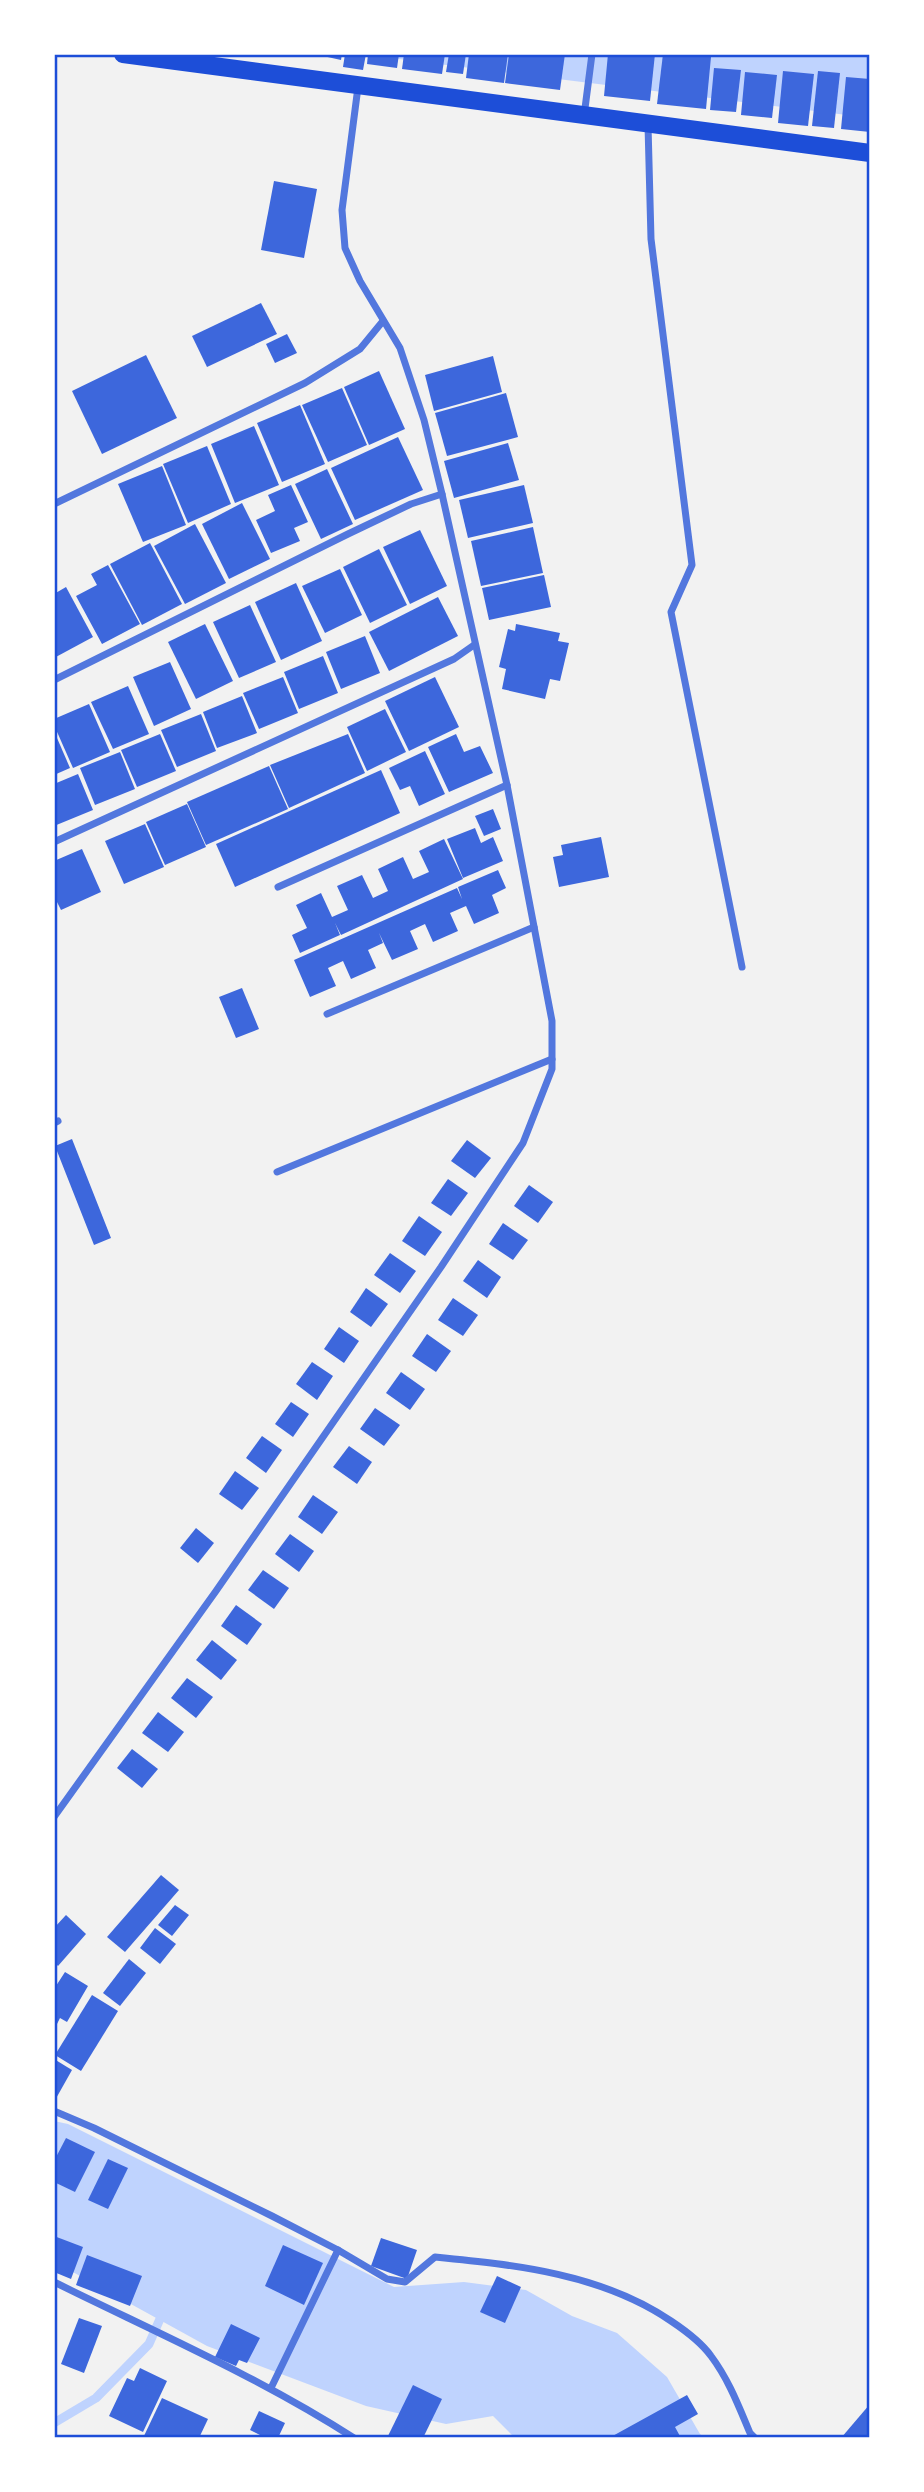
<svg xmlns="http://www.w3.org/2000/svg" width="924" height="2492" font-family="Mulish,sans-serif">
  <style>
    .water { fill: #bfd3fe }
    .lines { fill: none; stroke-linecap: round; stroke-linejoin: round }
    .stream { stroke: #bfd3fe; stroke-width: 9 }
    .building { fill: #3d67dc }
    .minor { stroke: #5277de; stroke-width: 7 }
    .primary { stroke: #1d4ed8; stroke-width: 18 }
    .neatline { fill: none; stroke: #1d4ed8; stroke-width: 2.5 }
  </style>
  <rect width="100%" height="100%" fill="#f2f2f2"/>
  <g class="water">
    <polygon points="359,54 870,54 870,118 831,113"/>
    <polygon points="54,2121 68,2124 394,2287 464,2282 526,2290 572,2316 617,2333 667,2377 700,2434 705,2438 515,2438 493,2416 446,2424 366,2406 207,2346 71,2271 54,2268"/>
  </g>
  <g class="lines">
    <polyline class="stream" points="54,2423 96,2398 149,2344 163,2312"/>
  </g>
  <g class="building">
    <polygon points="314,54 342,54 341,60"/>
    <polygon points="345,54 366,54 363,70 343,67"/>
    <polygon points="368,54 399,54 397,68 367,64"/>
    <polygon points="404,54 445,54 442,74 402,69"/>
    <polygon points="449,54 466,54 463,74 446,72"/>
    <polygon points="469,54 508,54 504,83 466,78"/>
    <polygon points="509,54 565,54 560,90 505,83"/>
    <polygon points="608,54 655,54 650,101 604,96"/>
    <polygon points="663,54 711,57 706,109 657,104"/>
    <polygon points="714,68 741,70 736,112 710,110"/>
    <polygon points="783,71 814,74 808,126 778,123"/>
    <polygon points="818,71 840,73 834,128 812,126"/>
    <polygon points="745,72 777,75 772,118 741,115"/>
    <polygon points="846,77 870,79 870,132 841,129"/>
    <polygon points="274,181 317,189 304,258 261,250"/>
    <polygon points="261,303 277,334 207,367 192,336"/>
    <polygon points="287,334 297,353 275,363 266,344"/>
    <polygon points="146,355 177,418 102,454 72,391"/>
    <polygon points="493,356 502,392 434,411 425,375"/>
    <polygon points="379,371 405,429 369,445 344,387"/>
    <polygon points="342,388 367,445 328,462 302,405"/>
    <polygon points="506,393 518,437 447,456 435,413"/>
    <polygon points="300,405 325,464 282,482 257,423"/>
    <polygon points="254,426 279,485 235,503 211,444"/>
    <polygon points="398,437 423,490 355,520 331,468"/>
    <polygon points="508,443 519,480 454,498 444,461"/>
    <polygon points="207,446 231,504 188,523 163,464"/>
    <polygon points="162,466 186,525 143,542 118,484"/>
    <polygon points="327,469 353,524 321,539 295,484"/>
    <polygon points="291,485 308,522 294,528 300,541 271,553 256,520 275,511 268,495"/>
    <polygon points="524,485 533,523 468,538 459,500"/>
    <polygon points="242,503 270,559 229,579 202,524"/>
    <polygon points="195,524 226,583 185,604 154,546"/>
    <polygon points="533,527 543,573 481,586 471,541"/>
    <polygon points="420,530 447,586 410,604 383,547"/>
    <polygon points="150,543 182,604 142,625 110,564"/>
    <polygon points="379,549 407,605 370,623 343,567"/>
    <polygon points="108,565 140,624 102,644 76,596 97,585 91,574"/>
    <polygon points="340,569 362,615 325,633 302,586"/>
    <polygon points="544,575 551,607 489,620 482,588"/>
    <polygon points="296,583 322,641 281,660 255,602"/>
    <polygon points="66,587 93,637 54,658 54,594"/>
    <polygon points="438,597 458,636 389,671 369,632"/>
    <polygon points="250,605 276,662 239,678 213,622"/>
    <polygon points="205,624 233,681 196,699 168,642"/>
    <polygon points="516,624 560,633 558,641 569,643 560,681 550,679 545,699 502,689 506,669 499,667 508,629 515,631"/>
    <polygon points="365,636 380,673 341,689 326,652"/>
    <polygon points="323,656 338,693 299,709 284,672"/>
    <polygon points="170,662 191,709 154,726 133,677"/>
    <polygon points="283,677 298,713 259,729 243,693"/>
    <polygon points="435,677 459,727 409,751 385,701"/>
    <polygon points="128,686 149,734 113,749 91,702"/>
    <polygon points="242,696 257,733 217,748 203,712"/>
    <polygon points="89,704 110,752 73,768 54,725 54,719"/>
    <polygon points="385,709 406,752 367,771 347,727"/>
    <polygon points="201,714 216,751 177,767 161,730"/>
    <polygon points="54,731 70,768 54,775"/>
    <polygon points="160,734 176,771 137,787 121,750"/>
    <polygon points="348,734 365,773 289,808 270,765"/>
    <polygon points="456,734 464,752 480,746 493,773 449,792 428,747"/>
    <polygon points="425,751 445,794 419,806 410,786 400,790 389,768"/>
    <polygon points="120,752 135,789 95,805 80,768"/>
    <polygon points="269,766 288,809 206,845 187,802"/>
    <polygon points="381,770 400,813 235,887 216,844"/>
    <polygon points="78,774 93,810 54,826 54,784"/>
    <polygon points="187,804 206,847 165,865 146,822"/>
    <polygon points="493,809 501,829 484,836 475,816"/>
    <polygon points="145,824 164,867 124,884 105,841"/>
    <polygon points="475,828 481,843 493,837 503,861 463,878 447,839"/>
    <polygon points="601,837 609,877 559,887 553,857 563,855 561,845"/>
    <polygon points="444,839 463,879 341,935 335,923 340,935 300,953 292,935 307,928 296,905 321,893 332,917 348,910 337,886 362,875 373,898 388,891 378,869 403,857 413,879 429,872 419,851"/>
    <polygon points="82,849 101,892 61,910 54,896 54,861"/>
    <polygon points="498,870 506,888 492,895 499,913 474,924 466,906 450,913 458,931 433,942 425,924 410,931 418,949 392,960 379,933 383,943 368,950 376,968 351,979 343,961 328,968 336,986 310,997 294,960 457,888 462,899 458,887"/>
    <polygon points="242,988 259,1029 236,1038 219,997"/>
    <polygon points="72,1139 111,1238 94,1245 55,1146"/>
    <polygon points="467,1140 491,1158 475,1178 451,1161"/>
    <polygon points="448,1179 468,1193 451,1216 431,1203"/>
    <polygon points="529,1185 553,1202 538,1223 514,1206"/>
    <polygon points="419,1216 442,1232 425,1256 402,1241"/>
    <polygon points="503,1223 528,1240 513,1260 489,1244"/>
    <polygon points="390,1253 416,1271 400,1293 374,1275"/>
    <polygon points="478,1260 501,1277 487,1298 463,1281"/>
    <polygon points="366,1288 388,1304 371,1327 350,1312"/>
    <polygon points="453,1298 478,1315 463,1336 438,1320"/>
    <polygon points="339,1327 359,1341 344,1363 324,1349"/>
    <polygon points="427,1334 451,1351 436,1372 412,1356"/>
    <polygon points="312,1362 333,1376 317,1400 296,1384"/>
    <polygon points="401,1372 425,1389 410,1410 386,1393"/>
    <polygon points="291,1402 309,1414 293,1437 275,1424"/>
    <polygon points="375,1408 400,1425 384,1446 360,1429"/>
    <polygon points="262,1436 282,1450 266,1473 246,1458"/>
    <polygon points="349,1446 372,1462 357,1484 333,1467"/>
    <polygon points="235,1471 259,1488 242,1510 219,1494"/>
    <polygon points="313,1495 338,1512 322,1534 298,1517"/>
    <polygon points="196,1528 214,1543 198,1563 180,1548"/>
    <polygon points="290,1534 314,1551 299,1572 275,1554"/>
    <polygon points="263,1570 289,1588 274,1609 248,1590"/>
    <polygon points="236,1605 262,1624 247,1645 221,1626"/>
    <polygon points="212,1640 237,1660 221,1680 196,1660"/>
    <polygon points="187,1678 213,1697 196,1718 171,1698"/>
    <polygon points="158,1712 184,1732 168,1752 142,1733"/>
    <polygon points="132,1749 158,1769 142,1788 117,1768"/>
    <polygon points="161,1875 179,1890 125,1952 107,1937"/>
    <polygon points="175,1905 189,1915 172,1936 158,1925"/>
    <polygon points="66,1915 86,1934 58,1966 54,1962 54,1928"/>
    <polygon points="155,1928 176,1944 160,1964 140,1948"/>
    <polygon points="129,1959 146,1973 120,2006 103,1993"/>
    <polygon points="65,1972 88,1986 67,2022 60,2018 57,2024 54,2022 54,1989"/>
    <polygon points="92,1995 118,2011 81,2071 55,2055"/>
    <polygon points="54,2059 72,2070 54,2102"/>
    <polygon points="66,2138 95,2152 75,2192 54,2182 54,2161"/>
    <polygon points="108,2159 128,2168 108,2209 88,2200"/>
    <polygon points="54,2236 83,2247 71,2279 54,2272"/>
    <polygon points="381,2238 417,2250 407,2279 371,2266"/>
    <polygon points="283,2245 323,2263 304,2305 265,2286"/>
    <polygon points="87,2255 142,2276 130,2306 76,2285"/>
    <polygon points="497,2276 521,2287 505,2323 480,2312"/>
    <polygon points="79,2318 102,2326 84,2373 61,2364"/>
    <polygon points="231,2324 260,2338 247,2363 239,2360 236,2366 215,2357"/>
    <polygon points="140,2368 167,2381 143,2432 109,2416 127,2378 134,2381"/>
    <polygon points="413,2385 442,2399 423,2438 387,2438"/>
    <polygon points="687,2395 698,2414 675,2427 681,2438 609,2438"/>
    <polygon points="162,2398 208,2419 199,2438 143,2438"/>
    <polygon points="870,2404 870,2438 841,2438"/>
    <polygon points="259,2411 285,2423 278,2438 266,2438 250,2430"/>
  </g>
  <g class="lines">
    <g class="minor">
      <polyline points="584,116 592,54"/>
      <polyline points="648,125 651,239 692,565 671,612 742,967"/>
      <polyline points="54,504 305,383 360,349 383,321"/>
      <polyline points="54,680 348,534 411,504 442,494"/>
      <polyline points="54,842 454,659 474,645"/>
      <polyline points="278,887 507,785"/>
      <polyline points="327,1014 534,927"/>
      <polyline points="54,1123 58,1121"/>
      <polyline points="277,1172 552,1059"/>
      <polyline points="54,1817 216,1591 441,1267 523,1143 552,1069 552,1021 507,785 442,494 424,420 400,348 360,281 345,248 342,210 358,87"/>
      <path d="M 54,2111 L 94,2128 L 272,2216 L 338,2250 L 387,2279 L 405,2282 L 435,2257 C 517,2265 602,2274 671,2321 C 686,2331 701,2342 711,2356 C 729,2380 739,2407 750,2433 L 755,2438"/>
      <path d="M 54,2282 C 155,2332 259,2377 354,2438"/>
      <polyline points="271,2388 338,2250"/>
    </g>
    <polyline class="primary" points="123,54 870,153"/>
  </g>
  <rect width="924" height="2492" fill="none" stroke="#ffffff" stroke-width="112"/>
  <rect x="56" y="56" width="812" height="2380" class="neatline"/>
</svg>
